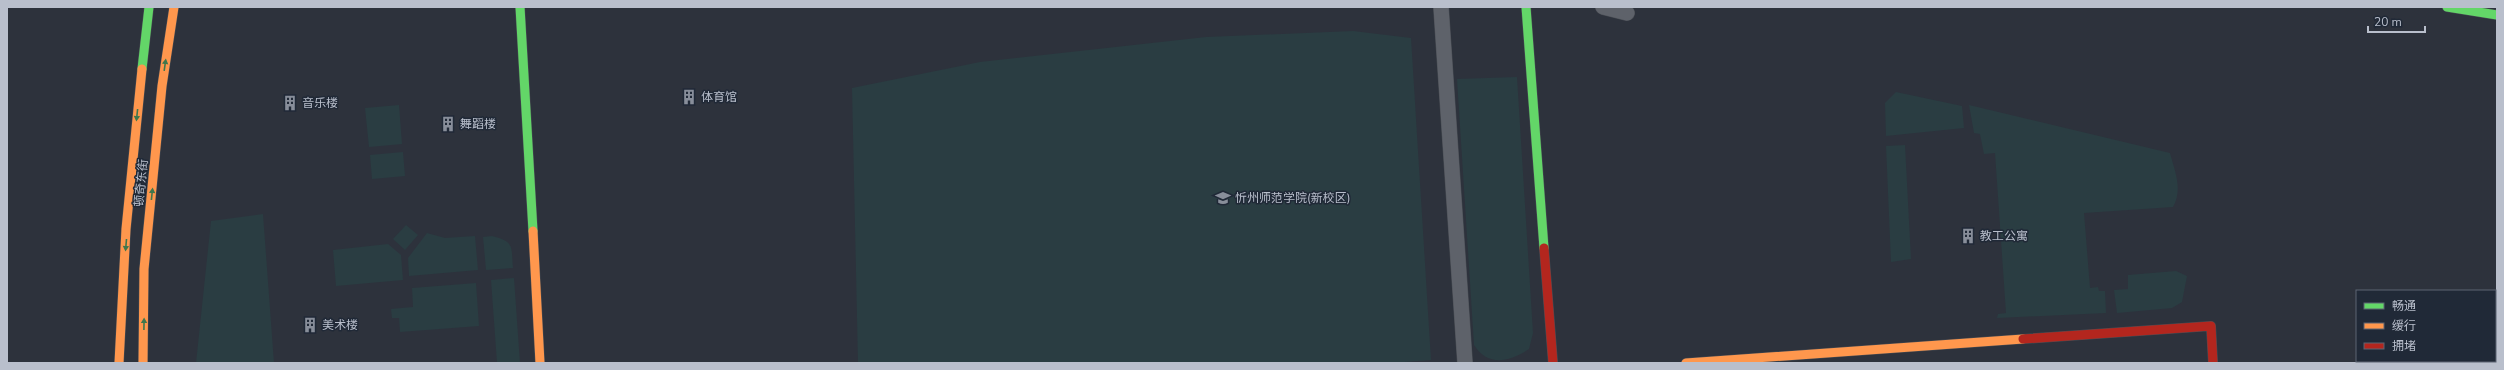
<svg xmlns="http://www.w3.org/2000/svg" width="2504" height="370" font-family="'Nunito Sans','Noto Sans SC',sans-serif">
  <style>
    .green { fill: #2a3d42 }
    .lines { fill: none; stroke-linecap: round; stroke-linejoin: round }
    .street-casing { stroke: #4a4e55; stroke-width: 16 }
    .fast-casing { stroke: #4a4e55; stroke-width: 10 }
    .slow-casing { stroke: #4a4e55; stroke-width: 10 }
    .jam-casing { stroke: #4a4e55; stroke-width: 10 }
    .street { stroke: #5e626a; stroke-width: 15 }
    .fast { stroke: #63d668; stroke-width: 9 }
    .slow { stroke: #ff974d; stroke-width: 9 }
    .jam { stroke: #b3261e; stroke-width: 9 }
    .oneway { fill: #3e774d }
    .labels { text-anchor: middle; stroke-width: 3; stroke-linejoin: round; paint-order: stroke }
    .poi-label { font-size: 12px; fill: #b9bfcc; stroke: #202937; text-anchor: start }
    .street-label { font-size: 12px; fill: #b9bfcc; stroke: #202937 }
  </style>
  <rect width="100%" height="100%" fill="#2d323c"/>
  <g class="green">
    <polygon points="1353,31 1411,38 1431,360 1392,363 858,363 852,88 980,62 1206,37"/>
    <path d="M 1517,77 L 1533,333 L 1529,349 C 1509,362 1488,367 1474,345 L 1457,79 Z"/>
    <polygon points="1896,92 1962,106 1964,128 1886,136 1885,103"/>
    <polygon points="399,105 402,144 369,147 365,108"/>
    <path d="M 1969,105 L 2170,153 C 2175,172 2183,189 2173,207 L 2084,213 L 2090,288 L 2098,287 L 2099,291 L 2105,291 L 2106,313 L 1997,318 L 1998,314 L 2006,313 L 1995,153 L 1984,154 L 1980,134 L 1974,133 Z"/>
    <polygon points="1905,145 1911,259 1891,262 1886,146"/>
    <polygon points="403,152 405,176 372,179 370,155"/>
    <polygon points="263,214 274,363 196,363 211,221"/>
    <polygon points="406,225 418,235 405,250 393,239"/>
    <polygon points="427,233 445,238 475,236 478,270 409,276 408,258"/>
    <path d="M 492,236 C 515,242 511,246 513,268 L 486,270 L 483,237 Z"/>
    <polygon points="388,244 401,255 403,280 336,286 333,250"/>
    <polygon points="2176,271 2187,276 2182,302 2172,308 2117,313 2114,290 2128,289 2128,275"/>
    <polygon points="514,278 520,363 497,363 491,280"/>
    <polygon points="476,283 479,326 400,332 399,318 392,318 391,309 413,307 412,288"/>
  </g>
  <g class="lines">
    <g class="street-casing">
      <g id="street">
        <polyline points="1441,7 1465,363"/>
        <polyline points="1603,7 1627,13"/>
      </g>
    </g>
    <g class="fast-casing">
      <g id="fast">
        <polyline points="520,7 533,231"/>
        <polyline points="1526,7 1544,248"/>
        <polyline points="2447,7 2497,15"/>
        <polyline points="142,69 149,7"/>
      </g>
    </g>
    <g class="slow-casing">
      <g id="slow">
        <polyline points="533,231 540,363"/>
        <polyline points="119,363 126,229 142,69"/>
        <polyline points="143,363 144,269 162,86 174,7"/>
        <polyline points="1686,363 2023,339"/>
      </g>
    </g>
    <g class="jam-casing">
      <g id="jam">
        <polyline points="1544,248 1553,363"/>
        <polyline points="2023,339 2211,326 2213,363"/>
      </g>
    </g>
    <use href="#street" class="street"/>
    <use href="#fast" class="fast"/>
    <use href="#slow" class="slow"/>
    <use href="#jam" class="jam"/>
  </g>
  <defs><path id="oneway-solid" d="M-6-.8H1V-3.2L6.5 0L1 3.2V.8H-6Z"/></defs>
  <g class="oneway">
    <use href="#oneway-solid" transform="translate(165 65) rotate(-82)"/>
    <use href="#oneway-solid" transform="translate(137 115) rotate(96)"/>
    <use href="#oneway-solid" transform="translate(152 194) rotate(-84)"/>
    <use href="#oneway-solid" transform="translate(126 245) rotate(95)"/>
    <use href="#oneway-solid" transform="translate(144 324) rotate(-89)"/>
  </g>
  <defs>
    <g id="building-bare" transform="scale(1.2)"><path d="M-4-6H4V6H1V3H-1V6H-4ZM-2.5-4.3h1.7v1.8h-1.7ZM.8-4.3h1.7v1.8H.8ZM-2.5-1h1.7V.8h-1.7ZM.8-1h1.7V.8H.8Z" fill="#888e9a" stroke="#202937" stroke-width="2.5" paint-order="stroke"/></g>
    <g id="university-bare" transform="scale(1.2)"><path d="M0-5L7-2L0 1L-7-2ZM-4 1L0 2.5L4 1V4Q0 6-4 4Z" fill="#888e9a" stroke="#202937" stroke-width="2.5" paint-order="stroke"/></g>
  </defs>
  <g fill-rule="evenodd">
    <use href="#building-bare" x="689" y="97"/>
    <use href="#building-bare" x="290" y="103"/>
    <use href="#building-bare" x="448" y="124"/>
    <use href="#university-bare" x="1223" y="198"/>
    <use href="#building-bare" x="1968" y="236"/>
    <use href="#building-bare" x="310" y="325"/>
  </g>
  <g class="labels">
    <g class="poi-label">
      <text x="701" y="101">体育馆</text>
      <text x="302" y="107">音乐楼</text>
      <text x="460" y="128">舞蹈楼</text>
      <text x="1235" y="202">忻州师范学院(新校区)</text>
      <text x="1980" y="240">教工公寓</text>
      <text x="322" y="329">美术楼</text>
    </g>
    <g class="street-label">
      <text transform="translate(141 183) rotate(-84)" y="4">顿奇东街</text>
    </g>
  </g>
  <rect width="2504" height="370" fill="none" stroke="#b9bfcc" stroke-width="16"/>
  <rect x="2356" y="290" width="140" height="72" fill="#202937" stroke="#5d6573"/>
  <rect x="2364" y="303" width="20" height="6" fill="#63d668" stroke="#5d6573"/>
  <text x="2392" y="310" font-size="12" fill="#b9bfcc">畅通</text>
  <rect x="2364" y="323" width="20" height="6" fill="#ff974d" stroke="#5d6573"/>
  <text x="2392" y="330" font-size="12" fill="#b9bfcc">缓行</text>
  <rect x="2364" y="343" width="20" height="6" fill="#b3261e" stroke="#5d6573"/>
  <text x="2392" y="350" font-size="12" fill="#b9bfcc">拥堵</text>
  <path d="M2368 26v6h57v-6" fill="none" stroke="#b9bfcc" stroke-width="2"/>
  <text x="2374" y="26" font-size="12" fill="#b9bfcc" stroke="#202937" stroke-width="3" paint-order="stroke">20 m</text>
</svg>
